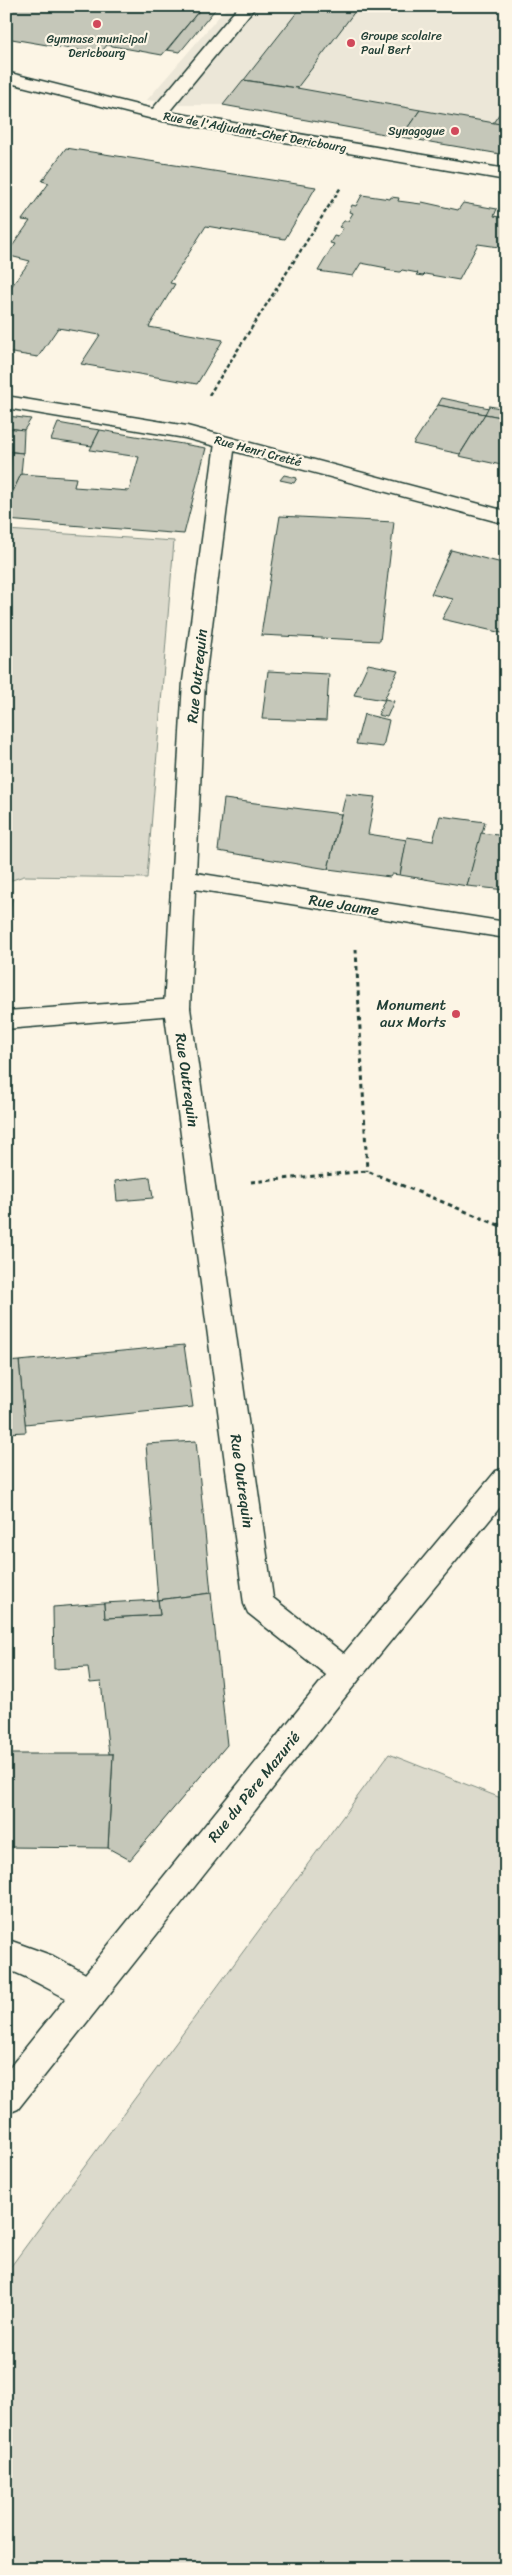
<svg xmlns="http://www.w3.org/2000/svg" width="512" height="2575" font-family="Sriracha,sans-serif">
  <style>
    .built { fill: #ece7d8 }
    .green { fill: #dcdacc; stroke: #7e8c80 }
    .building { fill: #c5c7b9; stroke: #1f3d34 }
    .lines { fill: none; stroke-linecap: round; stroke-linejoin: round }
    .service-casing { stroke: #1f3d34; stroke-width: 3 }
    .pedestrian-casing { stroke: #1f3d34; stroke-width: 3 }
    .minor-casing { stroke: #1f3d34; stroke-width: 3 }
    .secondary-casing { stroke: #1f3d34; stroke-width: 3 }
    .path-far1 { stroke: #1f3d34; stroke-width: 2.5; stroke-dasharray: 4 2.5; stroke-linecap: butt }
    .path { stroke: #1f3d34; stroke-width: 3; stroke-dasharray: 4.5 4; stroke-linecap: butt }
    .service { fill: #fcf5e5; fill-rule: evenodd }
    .pedestrian { fill: #fcf5e5; fill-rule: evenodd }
    .minor { fill: #fcf5e5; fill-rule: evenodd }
    .secondary { fill: #fcf5e5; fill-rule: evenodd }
    .poi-dot { fill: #d1495b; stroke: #fcf5e5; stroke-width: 2 }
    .labels { text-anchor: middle; stroke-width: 4.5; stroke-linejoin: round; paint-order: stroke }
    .far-poi-label { font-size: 12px; fill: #1f3d34; stroke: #fcf5e5; text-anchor: start }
    .far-street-label { font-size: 12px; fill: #1f3d34; stroke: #fcf5e5 }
    .street-label { font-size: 15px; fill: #1f3d34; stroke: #fcf5e5 }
    .poi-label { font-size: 15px; fill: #1f3d34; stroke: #fcf5e5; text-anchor: end }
  </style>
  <rect width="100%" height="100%" fill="#fcf5e5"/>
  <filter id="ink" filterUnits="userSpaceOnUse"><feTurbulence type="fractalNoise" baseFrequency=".02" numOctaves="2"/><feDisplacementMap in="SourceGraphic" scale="10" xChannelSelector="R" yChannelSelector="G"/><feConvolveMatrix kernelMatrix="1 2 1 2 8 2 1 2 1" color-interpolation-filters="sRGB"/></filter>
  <g filter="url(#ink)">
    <polygon class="built" points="228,6 506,6 506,125 223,105 179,105 147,100"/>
    <g class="green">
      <polygon points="6,530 174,541 147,878 24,876 6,882"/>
      <polygon points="389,1754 506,1800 506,2569 6,2569 6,2273"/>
    </g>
    <g class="building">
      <polygon points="11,6 203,6 162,55 107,45 100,54 6,38 6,11"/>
      <polygon points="203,6 218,6 180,52 167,50"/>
      <polygon points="302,6 359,6 297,88 244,80"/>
      <polygon points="243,80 297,88 420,110 401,137 223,105"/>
      <polygon points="506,104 506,125 493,123"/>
      <polygon points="420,110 506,125 506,155 401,137"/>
      <polygon points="66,148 316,187 285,239 206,226 170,283 175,284 149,327 223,340 197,384 81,364 100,335 58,328 38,357 6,352 6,294 30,261 6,255 30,221 22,220 49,183 42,181"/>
      <polygon points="362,195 390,199 391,197 399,198 398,201 421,204 422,202 458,210 463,203 497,209 494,216 506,218 506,248 478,244 459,280 425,274 423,276 416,275 418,273 402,270 400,272 385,270 387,268 361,263 353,276 318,271 334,244 330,243 334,236 338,237 343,228 339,227 344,221 348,221 353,213 349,212 352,205 356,206"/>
      <polygon points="442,398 489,408 485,414 438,405"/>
      <polygon points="438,405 485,414 460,454 413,444"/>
      <polygon points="489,406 506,409 506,418 485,414"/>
      <polygon points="485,414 506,418 506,466 459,456"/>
      <polygon points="8,416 31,419 24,430 6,428"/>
      <polygon points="58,423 86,428 100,430 92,446 51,440"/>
      <polygon points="6,428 24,430 23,453 6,451"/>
      <polygon points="100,430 206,448 184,534 6,520 6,506 21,474 76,478 74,487 129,491 139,457 90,450"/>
      <polygon points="12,452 23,453 21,474 6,506 6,473 10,473"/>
      <polygon points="284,475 297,478 294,483 280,480"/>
      <polygon points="280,516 394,522 380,641 261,635"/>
      <polygon points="451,550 506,564 506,634 442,619 453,599 431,594"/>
      <polygon points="368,664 398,670 384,700 354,695"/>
      <polygon points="268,671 329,674 326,721 262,719"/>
      <polygon points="385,699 394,701 387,717 378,715"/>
      <polygon points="364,714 389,720 383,747 356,744"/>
      <polygon points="346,794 375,797 368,834 407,840 400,875 392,874 390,877 328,869"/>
      <polygon points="224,799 341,814 328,869 218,851"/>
      <polygon points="440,816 485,822 467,886 400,875 407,837 433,841"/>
      <polygon points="481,833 506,836 506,890 467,886"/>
      <polygon points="6,898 12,898 7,943 6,943"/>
      <polygon points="150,1177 153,1198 117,1201 115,1181"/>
      <polygon points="184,1345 193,1407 25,1424 19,1361"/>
      <polygon points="19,1361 26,1432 6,1433 6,1362"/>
      <polygon points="196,1441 211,1593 158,1600 146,1444"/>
      <polygon points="211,1593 227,1745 130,1860 108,1848 113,1754 109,1754 101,1682 90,1683 88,1667 54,1669 53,1607 104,1603 105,1618 160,1615 158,1600"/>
      <polygon points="158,1600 160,1615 105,1618 104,1603"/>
      <polygon points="6,1754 113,1754 108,1848 6,1847"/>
    </g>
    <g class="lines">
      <g class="service-casing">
        <g id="service">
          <polygon points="239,6 256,6 163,119 151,119 148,115 151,111"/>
          <polygon points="177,999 186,1002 190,1008 186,1014 6,1029 6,1011"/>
          <path d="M 6,1939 L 53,1956 L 102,1983 L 107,1994 L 102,2005 L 90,2009 C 61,1998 36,1979 6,1969 Z"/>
        </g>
      </g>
      <g class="pedestrian-casing">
        <polygon id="pedestrian" points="225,437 232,439 235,443 205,681 196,873 506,922 506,938 195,889 190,1008 273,1598 357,1664 361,1673 357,1682 346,1686 335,1682 248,1613 244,1604 164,1008 183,681 215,443 218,439"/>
      </g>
      <g class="minor-casing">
        <g id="minor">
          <polygon points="6,72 157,110 506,169 506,180 157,120 6,82"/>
          <polygon points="6,396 187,426 506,511 506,524 185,438 6,408"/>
        </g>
      </g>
      <g class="secondary-casing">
        <polygon id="secondary" points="506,1468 506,1500 357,1682 18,2109 6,2114 6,2072 335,1664 496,1471"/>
      </g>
      <polyline class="path-far1" points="209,395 341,187"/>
      <g class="path">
        <polyline points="356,949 367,1171"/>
        <polyline points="251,1182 367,1171 506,1228"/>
      </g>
      <use href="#service" class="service"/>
      <use href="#pedestrian" class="pedestrian"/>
      <use href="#minor" class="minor"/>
      <use href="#secondary" class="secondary"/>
    </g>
  </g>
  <g class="poi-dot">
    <circle cx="97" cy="24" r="5"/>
    <circle cx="351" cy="43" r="5"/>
    <circle cx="455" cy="131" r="5"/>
    <circle cx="456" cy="1014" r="5"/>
  </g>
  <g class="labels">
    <g class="far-poi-label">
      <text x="361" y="40">Groupe scolaire<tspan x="361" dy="14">Paul Bert</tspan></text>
      <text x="97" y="43" text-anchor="middle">Gymnase municipal<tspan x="97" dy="14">Dericbourg</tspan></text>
      <text x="445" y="135" text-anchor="end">Synagogue</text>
    </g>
    <g class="far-street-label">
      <text transform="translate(255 132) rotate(10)" y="4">Rue de l'Adjudant-Chef Dericbourg</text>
      <text transform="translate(258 451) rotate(15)" y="4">Rue Henri Cretté</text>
    </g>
    <g class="street-label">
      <text transform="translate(197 676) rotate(-84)" y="5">Rue Outrequin</text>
      <text transform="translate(344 905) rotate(9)" y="5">Rue Jaume</text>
      <text transform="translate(187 1080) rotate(82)" y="5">Rue Outrequin</text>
      <text transform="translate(242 1481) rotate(82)" y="5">Rue Outrequin</text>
      <text transform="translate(254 1787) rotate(-51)" y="5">Rue du Père Mazurié</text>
    </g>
    <g class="poi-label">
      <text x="446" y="1010">Monument<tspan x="446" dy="17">aux Morts</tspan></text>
    </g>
  </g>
  <rect width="512" height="2575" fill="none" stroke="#fcf5e5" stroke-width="25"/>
  <rect x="12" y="12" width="487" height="2550" fill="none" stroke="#1f3d34" stroke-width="2" filter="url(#ink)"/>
</svg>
